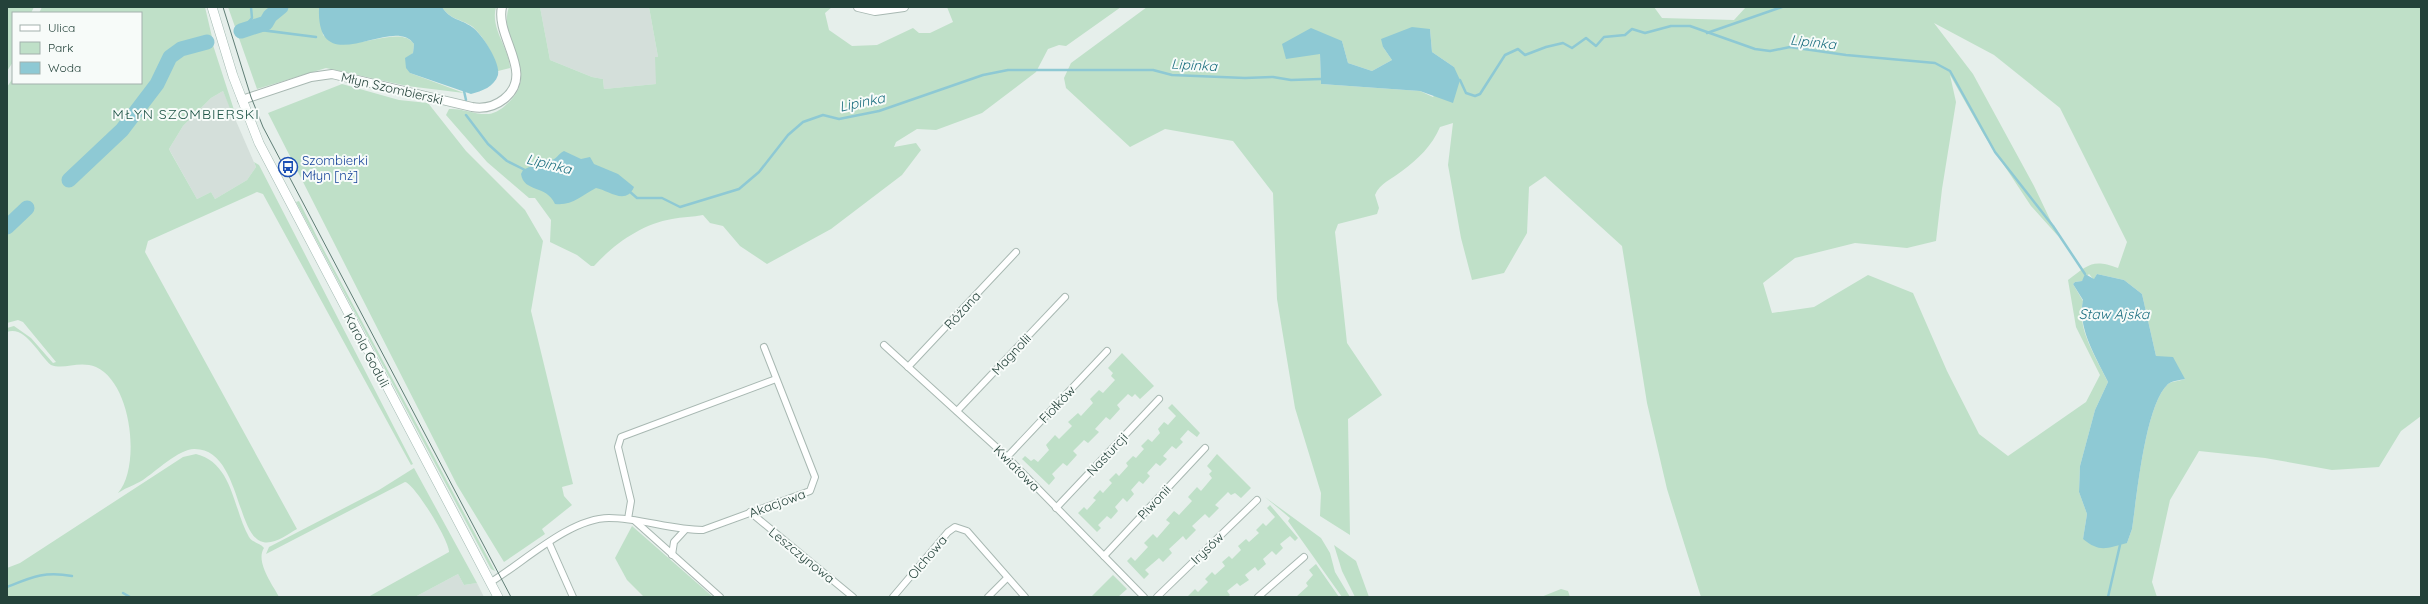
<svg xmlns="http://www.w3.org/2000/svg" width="2428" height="604" font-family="Quicksand,sans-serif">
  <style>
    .built { fill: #d4dfda }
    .green { fill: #bfe0c8; fill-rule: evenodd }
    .water { fill: #8ec9d4 }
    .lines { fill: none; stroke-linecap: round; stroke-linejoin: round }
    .stream { stroke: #8ec9d4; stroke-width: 2.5 }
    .river { stroke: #8ec9d4; stroke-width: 15 }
    .minor-casing { stroke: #a8b8b2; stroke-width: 8 }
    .tertiary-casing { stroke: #a8b8b2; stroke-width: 10 }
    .secondary-casing { stroke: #a4bbb3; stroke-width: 10 }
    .minor { stroke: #fff; stroke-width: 6 }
    .tertiary { stroke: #fff; stroke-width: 8 }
    .secondary { stroke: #fff; stroke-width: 9 }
    .tram { stroke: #5f7d75; stroke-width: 1 }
    .labels { text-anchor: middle; stroke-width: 4; stroke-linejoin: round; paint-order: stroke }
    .street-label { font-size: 13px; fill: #24423a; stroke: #f7fbf9 }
    .transit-label { font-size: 13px; fill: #164399; stroke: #f7fbf9; text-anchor: start }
    .water-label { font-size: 14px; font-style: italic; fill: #1c6f80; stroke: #f7fbf9 }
    .neighbourhood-label { font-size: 14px; letter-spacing: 1px; fill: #1f5548; stroke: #f7fbf9 }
  </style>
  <rect width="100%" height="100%" fill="#e6efeb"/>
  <g class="built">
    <polygon points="540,7 649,7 658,57 656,57 656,84 604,89 603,79 592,77 550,60"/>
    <polygon points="223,91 256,167 247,180 215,199 211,192 197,199 169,149 183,126 211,98"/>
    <polygon points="458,574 464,585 477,583 484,597 415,597"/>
  </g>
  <g class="green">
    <polygon points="7,7 34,7 31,13 13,13 13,62 7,71"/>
    <path d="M 42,7 L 205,7 L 212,37 L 181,47 L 169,55 L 155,83 L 140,104 L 136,106 L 135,110 L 120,128 L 67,179 L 70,183 L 123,133 L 142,111 L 161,83 L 172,58 L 183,51 L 212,42 L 235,113 L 233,116 L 223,91 L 211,98 L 183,126 L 169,149 L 171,153 L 197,199 L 211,192 L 215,199 L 247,180 L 256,167 L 254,162 L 259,165 L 413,464 L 411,465 L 263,194 L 257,192 L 148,241 L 145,252 L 297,529 C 288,534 274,545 263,542 C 236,537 240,448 194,449 C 179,449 155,472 143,480 C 133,486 129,486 118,493 C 141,467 132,383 96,367 C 79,360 65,370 51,365 C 39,355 25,325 7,332 L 7,328 L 14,326 L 31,338 L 53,363 L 56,362 L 23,322 L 18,320 L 7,323 L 7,229 L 27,209 L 26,208 L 7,226 L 7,87 L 13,78 L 13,83 L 141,83 L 141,13 L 39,13 Z"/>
    <path d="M 228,7 L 319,7 L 323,35 C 349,58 399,22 414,44 L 413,53 L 410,56 L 410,73 L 464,93 L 407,86 L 326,68 L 257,89 Z"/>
    <path d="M 442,7 L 496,7 C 490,29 509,47 510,68 L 498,71 C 493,55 486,39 473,27 C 462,19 450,20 442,7 Z"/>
    <path d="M 509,7 L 540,7 L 550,60 L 592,77 L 603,79 L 604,89 L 656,84 L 655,57 L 658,57 L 649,7 L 832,7 L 825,13 L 829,30 L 852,46 L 877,45 L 913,28 L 919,33 L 930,33 L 953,22 L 947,7 L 1121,7 L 1066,46 L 1059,45 L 1048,49 L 1036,72 L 982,113 L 936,130 L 917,129 L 896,142 L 894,147 L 916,143 L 921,150 L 902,175 L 831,229 L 767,264 L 740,246 L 723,226 L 710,223 L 703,215 C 693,217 682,217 672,219 C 642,224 614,244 594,266 L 591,266 L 577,255 L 550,242 L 551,220 L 535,198 L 529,198 L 487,162 L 446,115 L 449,109 C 463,108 475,115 489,114 C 496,113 503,108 508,103 C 542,72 497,40 509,7 Z"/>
    <path d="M 1147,7 L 1654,7 L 1662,18 L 1734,20 L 1746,7 L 2421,7 L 2421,416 L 2401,431 L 2379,467 L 2332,470 L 2265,458 L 2199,451 L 2170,500 L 2152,582 L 2157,597 L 1701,597 L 1667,489 L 1647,403 L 1622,246 L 1545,176 L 1529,187 L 1527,233 L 1504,273 L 1472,280 L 1461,238 L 1448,165 L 1453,123 L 1440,127 C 1432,146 1418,159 1402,171 C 1392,179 1380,183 1375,195 L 1379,208 L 1377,214 L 1338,224 L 1335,232 L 1347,343 L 1382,395 L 1348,419 L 1350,535 L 1320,516 L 1321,493 L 1295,408 L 1277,299 L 1273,193 L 1233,141 L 1165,129 L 1130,147 L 1066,88 L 1064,78 L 1071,63 ZM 1934,23 L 1994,55 L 2060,108 L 2127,242 L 2118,268 C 2093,259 2089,264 2068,280 L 2076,327 L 2100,375 L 2086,402 L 2008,456 L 1979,434 L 1947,371 L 1913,293 L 1868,275 L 1814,307 L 1772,313 L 1763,283 L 1795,258 L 1855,243 L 1907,248 L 1936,241 L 1942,189 L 1956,102 L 1950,75 L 1984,135 L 2031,206 L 2058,236 L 2034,186 L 1973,74 ZM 1430,29 L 1432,52 L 1454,67 L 1433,97 L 1420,91 L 1321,84 L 1320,54 L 1342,41 L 1348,63 L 1372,71 L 1392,60 L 1383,47 ZM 2089,274 L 2094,280 L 2097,274 L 2124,280 L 2142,294 L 2156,356 L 2185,379 C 2180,381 2172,381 2168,384 C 2145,405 2137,496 2132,529 L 2127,543 L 2083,539 L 2087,514 L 2079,492 L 2080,466 L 2095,410 L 2108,382 C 2096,357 2076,328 2083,301 L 2073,284 L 2075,282 L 2082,281 Z"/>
    <polygon points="342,84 399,100 428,103 466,151 525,210 543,241 531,311 573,484 562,487 564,496 572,505 542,529 545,534 504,562 457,485 268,113"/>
    <polygon points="299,201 319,241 495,571 491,569 296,202"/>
    <polygon points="1122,353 1154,386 1140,399 1135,394 1132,397 1128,394 1117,405 1120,409 1110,420 1106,417 1095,429 1099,432 1088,443 1084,440 1073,451 1077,455 1067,466 1063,463 1052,474 1055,478 1049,485 1022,459 1025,456 1031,461 1034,459 1038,462 1049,450 1046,445 1055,435 1059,439 1072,426 1068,422 1078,413 1081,416 1093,403 1090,399 1099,390 1103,393 1115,380 1111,376 1113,373 1108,368"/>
    <polygon points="1172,404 1200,433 1197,437 1188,430 1180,439 1183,442 1176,449 1172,446 1163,456 1167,459 1160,466 1156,463 1147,473 1150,476 1143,484 1139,481 1131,490 1134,494 1127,502 1123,498 1115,507 1118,511 1111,519 1107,516 1098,525 1101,528 1097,532 1078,513 1084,507 1087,510 1096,500 1093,498 1100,490 1103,493 1112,483 1109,480 1116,473 1119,476 1128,466 1126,463 1133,456 1136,458 1144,449 1141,446 1148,439 1152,442 1160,433 1158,429 1164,422 1168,425 1176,416 1168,408"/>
    <path d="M 196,454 C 233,463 233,509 249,537 C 253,543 260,543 264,548 C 255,562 273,585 279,597 L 7,597 L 7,568 L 20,563 L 183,457 Z"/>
    <polygon points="1217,454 1251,488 1241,498 1235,493 1231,495 1228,492 1215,505 1219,508 1209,518 1205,514 1192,526 1196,530 1186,540 1183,536 1169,549 1172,553 1163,562 1159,558 1145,570 1149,574 1144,579 1127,561 1131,557 1135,561 1148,547 1144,543 1153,534 1157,538 1170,523 1166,520 1174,511 1179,515 1192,501 1188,497 1197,487 1201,491 1212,478 1209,474 1212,471 1207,466"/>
    <path d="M 414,468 L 477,583 L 464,585 L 458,574 L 415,597 L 368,597 L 449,552 C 450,542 415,484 405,482 L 266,554 L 269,547 L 379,490 Z"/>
    <polygon points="1265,497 1321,538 1330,553 1335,572 1350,597 1342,597 1288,521 1290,518"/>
    <polygon points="1270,505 1298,538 1295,541 1290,536 1280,544 1283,548 1276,555 1272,551 1263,559 1266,564 1258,571 1255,567 1245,575 1249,580 1240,586 1237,583 1227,591 1230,595 1228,597 1189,597 1188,596 1195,589 1198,592 1208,582 1205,579 1212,572 1215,575 1225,566 1222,562 1229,556 1232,559 1241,550 1238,546 1246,539 1249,542 1259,533 1256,530 1263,523 1266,526 1275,517 1267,508"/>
    <polygon points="632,526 713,597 644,597 627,580 615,558"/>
    <polygon points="1334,545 1356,561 1369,597 1355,597 1342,571"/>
    <polygon points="1316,564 1339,597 1296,597 1308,586 1306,583 1313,575 1309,570"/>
    <polygon points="1113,575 1127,589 1118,597 1093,597 1092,596"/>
    <polygon points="1561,589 1568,591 1570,597 1541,597"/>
  </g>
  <g class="water">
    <path d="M 319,7 L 442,7 C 450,20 461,19 472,27 C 482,34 501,63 498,75 C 494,87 482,91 471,94 L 410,73 L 406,68 L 405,58 L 413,53 L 414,44 C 393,13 316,85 319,7 Z"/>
    <polygon points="1412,27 1430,29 1432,52 1454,67 1460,80 1453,103 1420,91 1321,84 1320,54 1286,59 1282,44 1311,28 1342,41 1348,63 1372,71 1392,60 1383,47 1381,39"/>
    <path d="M 564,151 L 581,159 L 590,157 L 594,164 L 618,174 L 634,187 C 626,206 608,190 596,188 C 581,196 572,206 555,204 C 546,184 524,193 521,174 L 523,170 L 546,159 C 556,163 556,155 564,151 Z"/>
    <path d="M 2085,274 L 2094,279 L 2097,274 L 2124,280 L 2142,294 L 2156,356 L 2173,357 L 2185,379 C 2180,380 2172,381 2168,384 C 2145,405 2137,496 2132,529 L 2127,543 C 2107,548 2100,553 2083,539 L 2087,514 L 2079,492 L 2080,466 L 2095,410 L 2108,382 C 2096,357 2077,328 2083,300 L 2073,284 L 2075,282 L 2082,281 Z"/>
  </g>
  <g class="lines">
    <g class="stream">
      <polyline points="253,29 316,37"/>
      <polyline points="241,31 252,18 251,7"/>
      <polyline points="1707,33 1782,7"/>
      <polyline points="1460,80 1466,93 1475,96 1480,94 1505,55 1518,49 1525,55 1546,47 1563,43 1572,48 1586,38 1596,46 1604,37 1625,35 1632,29 1645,33 1671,26 1690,26 1755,49 1770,51 1790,47 1846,55 1935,63 1950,71 1995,152 2053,226 2085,274"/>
      <polyline points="464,91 466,100"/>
      <polyline points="466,115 488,144 507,161 525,170"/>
      <polyline points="629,191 637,198 662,198 680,207 739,189 759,172 788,135 803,122 823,115 839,119 879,111 983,75 1008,70 1153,70 1172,75 1245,78 1273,77 1291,80 1321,79"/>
      <path d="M 7,587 C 32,577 44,571 72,576"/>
      <polyline points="123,593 130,597"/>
      <polyline points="2108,597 2120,545"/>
    </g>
    <g class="river">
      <polyline points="241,31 266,23 270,16 281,7"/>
      <polyline points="69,180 122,130 157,84 170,57 181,49 207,42"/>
      <polyline points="7,227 27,208"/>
    </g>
    <g class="minor-casing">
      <g id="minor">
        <polyline points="884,345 1007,457 1144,597"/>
        <polyline points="908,367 1016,252"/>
        <polyline points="957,411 1065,297"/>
        <polyline points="1007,457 1107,351"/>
        <polyline points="1056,508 1159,399"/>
        <polyline points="750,512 853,597"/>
        <polyline points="628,519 631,501 618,447 621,437 776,379"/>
        <polyline points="635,521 720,597"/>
        <polyline points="549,543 573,597"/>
        <polyline points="672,555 674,542 685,530"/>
        <polyline points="1104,556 1205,448"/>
        <path d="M 491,582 C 524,562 570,518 609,518 C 641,518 671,530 703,530 L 810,491 L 815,477 L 764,347"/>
        <polyline points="893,597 948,532 955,527 967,531 1025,597"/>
        <polyline points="988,597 1007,578"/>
        <polyline points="1157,597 1257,500"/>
        <polyline points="1258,597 1304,557"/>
      </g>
    </g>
    <g class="tertiary-casing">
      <g id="tertiary">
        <polyline points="858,7 875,11 904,7"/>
        <path d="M 242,100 L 311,77 L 332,74 L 472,107 C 484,109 494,107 504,99 C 536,74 495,37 502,7"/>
      </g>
    </g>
    <g class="secondary-casing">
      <polyline id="secondary" points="212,7 233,76 259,143 498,597"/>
    </g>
    <use href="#minor" class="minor"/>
    <use href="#tertiary" class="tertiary"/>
    <use href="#secondary" class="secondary"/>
    <polyline class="tram" points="223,7 251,97 263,127 511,597"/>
  </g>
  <defs>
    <g id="bus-ring" transform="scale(1)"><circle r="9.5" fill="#f7fbf9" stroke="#1a4fb4" stroke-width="1.5"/><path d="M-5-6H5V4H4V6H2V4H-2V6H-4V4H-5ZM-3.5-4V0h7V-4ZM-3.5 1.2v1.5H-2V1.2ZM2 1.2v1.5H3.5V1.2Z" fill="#1a4fb4"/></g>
  </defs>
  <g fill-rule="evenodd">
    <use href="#bus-ring" x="288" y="167"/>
  </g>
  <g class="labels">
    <g class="street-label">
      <text transform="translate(392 88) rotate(13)" y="5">Młyn Szombierski</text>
      <text transform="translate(962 310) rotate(-47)" y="5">Różana</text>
      <text transform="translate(367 350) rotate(62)" y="5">Karola Goduli</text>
      <text transform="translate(1011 354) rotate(-47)" y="5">Magnolii</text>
      <text transform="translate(1057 404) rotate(-47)" y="5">Fiołków</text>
      <text transform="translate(1107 454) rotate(-47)" y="5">Nasturcji</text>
      <text transform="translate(1017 468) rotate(45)" y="5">Kwiatowa</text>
      <text transform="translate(1154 502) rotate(-47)" y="5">Piwonii</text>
      <text transform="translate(777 503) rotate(-20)" y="5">Akacjowa</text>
      <text transform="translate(1207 548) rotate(-44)" y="5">Irysów</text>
      <text transform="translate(802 555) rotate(39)" y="5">Leszczynowa</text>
      <text transform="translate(927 557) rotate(-50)" y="5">Olchowa</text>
    </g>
    <g class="transit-label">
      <text x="302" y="165">Szombierki<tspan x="302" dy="15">Młyn [nż]</tspan></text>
    </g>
    <g class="water-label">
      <text transform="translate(1813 42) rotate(6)" y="5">Lipinka</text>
      <text transform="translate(1194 65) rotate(3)" y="5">Lipinka</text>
      <text transform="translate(862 102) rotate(-12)" y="5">Lipinka</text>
      <text transform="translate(549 164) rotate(14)" y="5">Lipinka</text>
      <text x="2114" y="319">Staw Ajska</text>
    </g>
    <g class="neighbourhood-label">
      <text x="186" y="119">MŁYN SZOMBIERSKI</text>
    </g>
  </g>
  <rect width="2428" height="604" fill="none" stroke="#24423a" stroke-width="16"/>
  <rect x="12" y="12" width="130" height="72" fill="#f7fbf9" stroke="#a3b1ad"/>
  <rect x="20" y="25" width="20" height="6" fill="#ffffff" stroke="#a3b1ad"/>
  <text x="48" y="32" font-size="12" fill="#24423a">Ulica</text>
  <rect x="20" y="42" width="20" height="12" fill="#bfe0c8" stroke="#a3b1ad"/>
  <text x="48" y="52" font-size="12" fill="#24423a">Park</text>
  <rect x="20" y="62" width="20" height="12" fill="#8ec9d4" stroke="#a3b1ad"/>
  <text x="48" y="72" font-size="12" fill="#24423a">Woda</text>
</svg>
